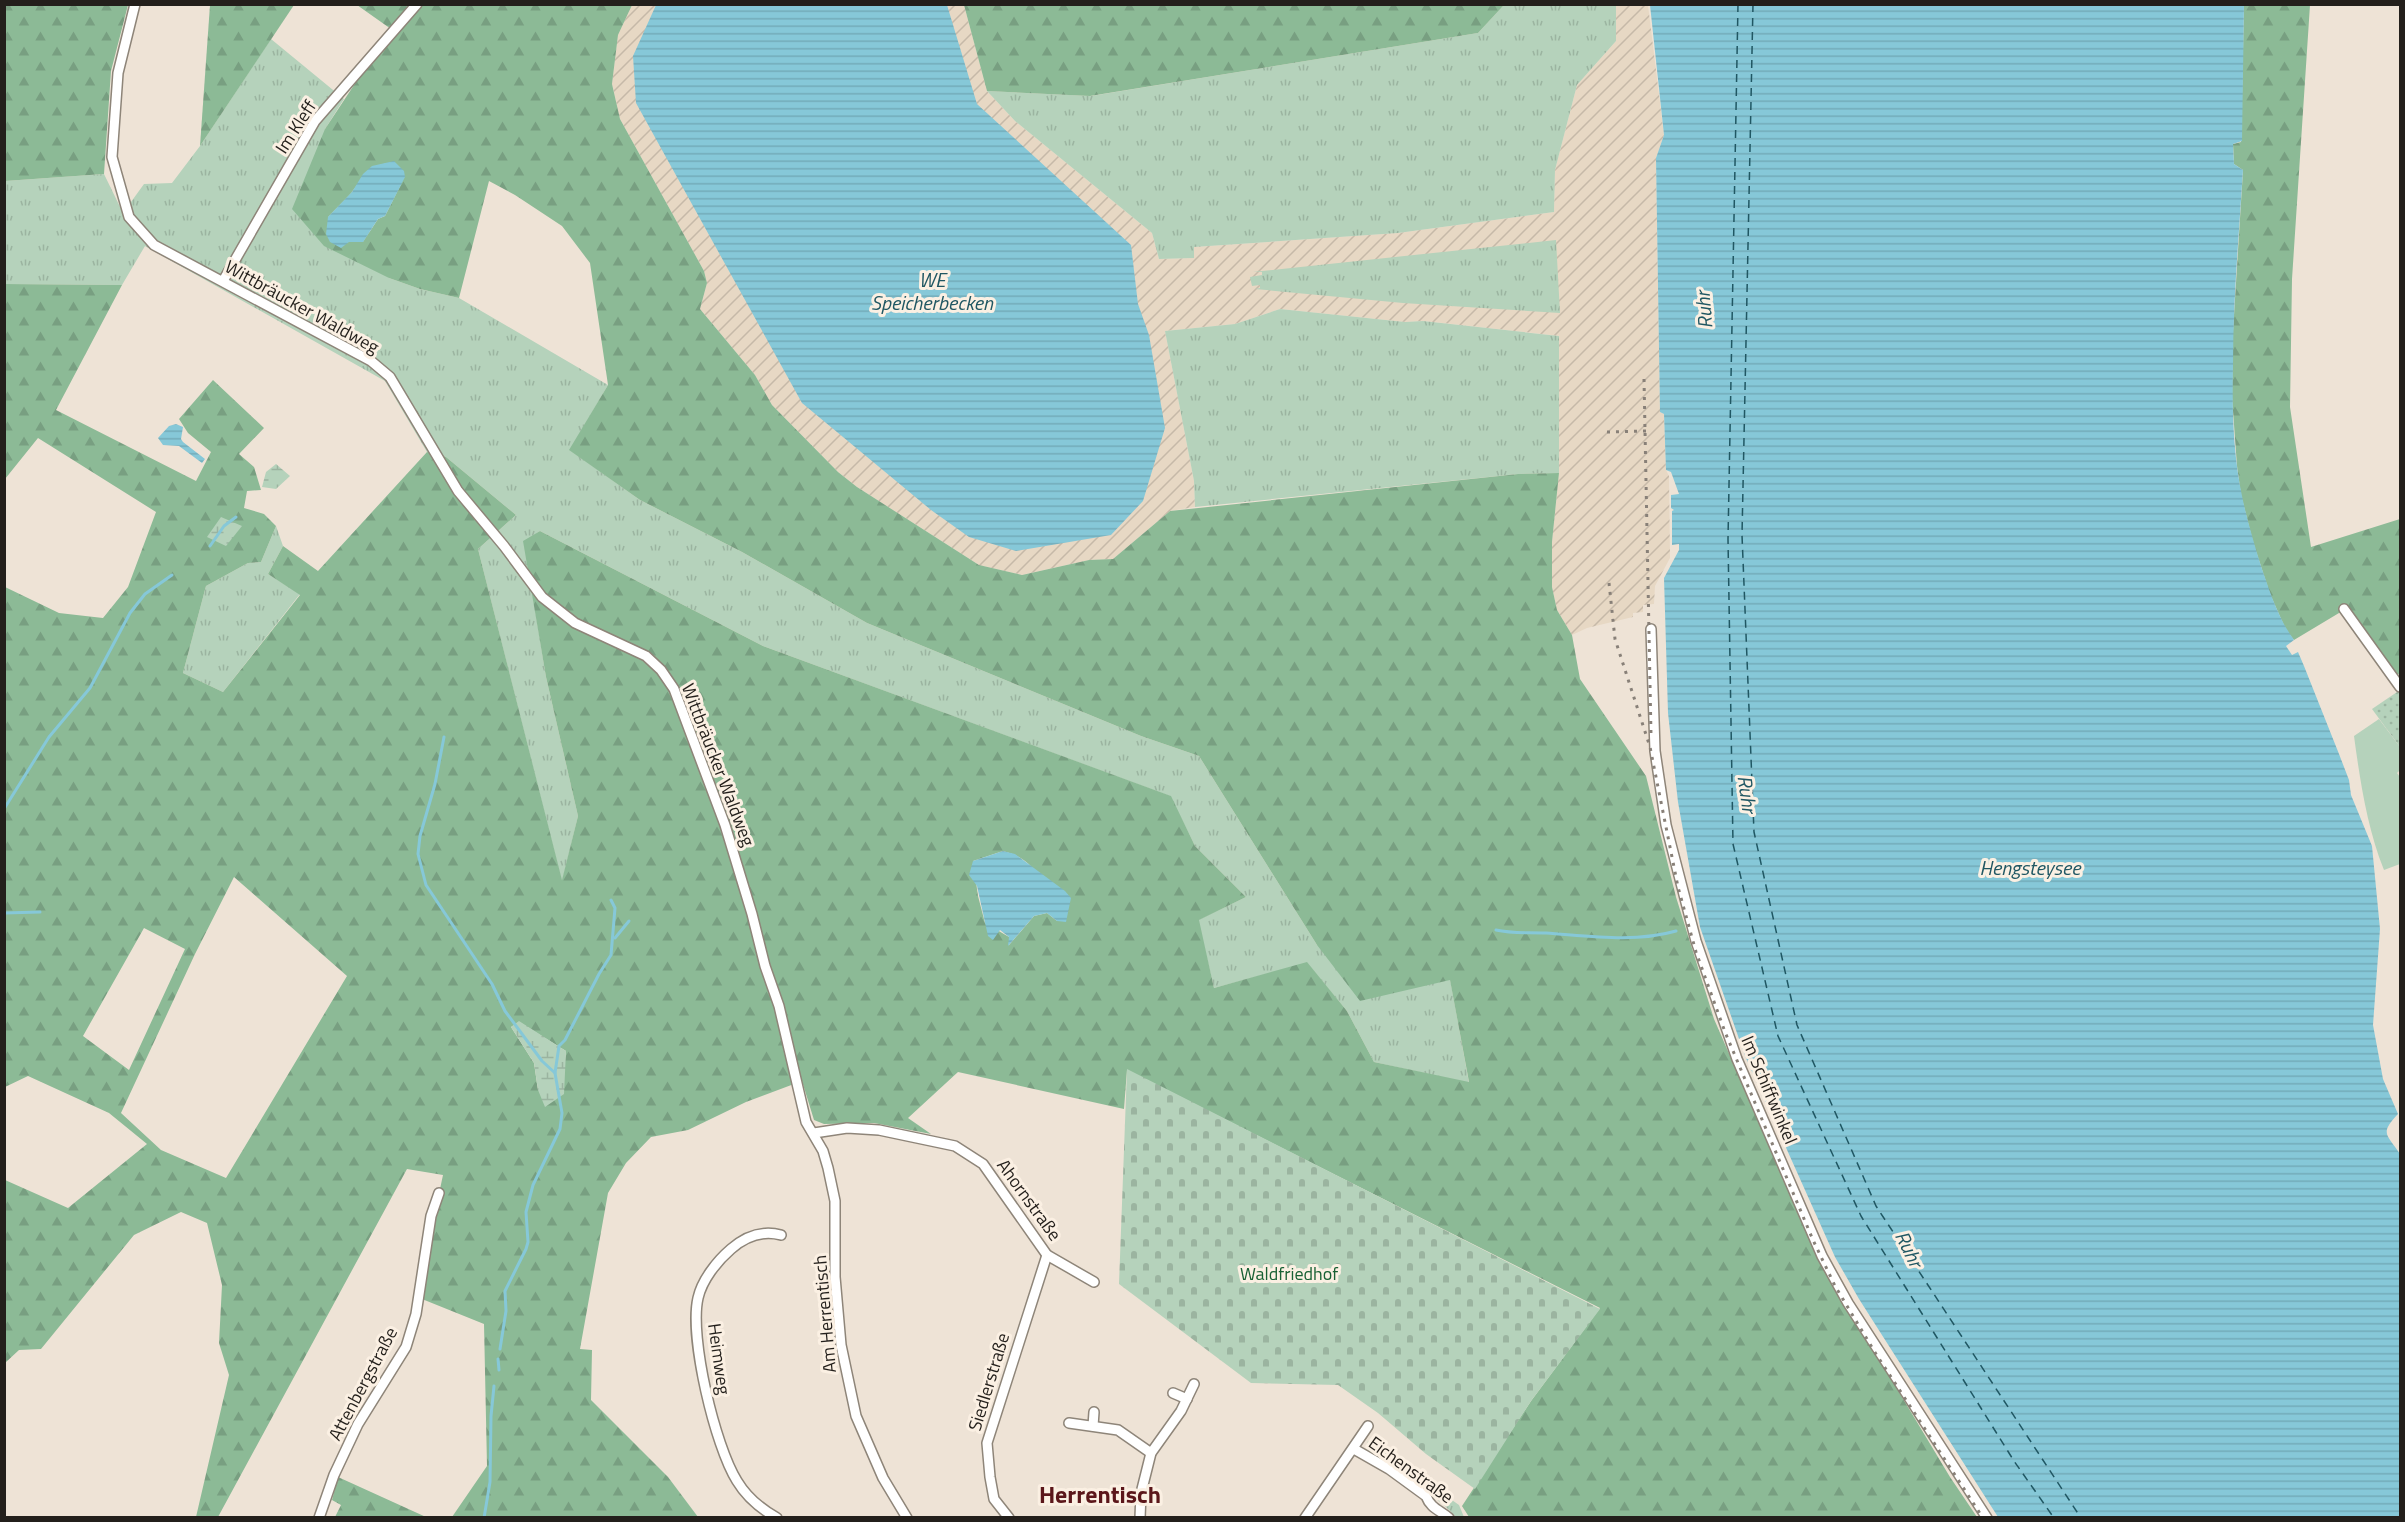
<svg xmlns="http://www.w3.org/2000/svg" width="2405" height="1522" font-family="'Titillium Web',sans-serif">
  <style>
    .industrial { fill: url(#industrial-furrows) }
    .grass { fill: url(#grass-tufts) }
    .forest { fill: url(#forest-firs); fill-rule: evenodd }
    .wetland { fill: url(#wetland-marsh) }
    .cemetery { fill: url(#cemetery-stones) }
    .park { fill: url(#park-dots) }
    .garden { fill: #b5d2bb }
    .water { fill: url(#water-rules) }
    .lines { fill: none; stroke-linecap: round; stroke-linejoin: round }
    .stream { stroke: #86c8d8; stroke-width: 3 }
    .ferry { stroke: #205763; stroke-width: 1.5; stroke-dasharray: 8 6; stroke-linecap: butt }
    .minor-casing { stroke: #8e8579; stroke-width: 12 }
    .minor { stroke: #fff; stroke-width: 9 }
    .rail { stroke: #888078; stroke-width: 3; stroke-dasharray: 3 6; stroke-linecap: butt }
    .labels { text-anchor: middle; stroke-width: 6; stroke-linejoin: round; paint-order: stroke }
    .street-label { font-size: 18px; fill: #231f1b; stroke: #fbf0e3 }
    .park-label { font-size: 18px; fill: #186033; stroke: #fbf0e3 }
    .water-label { font-size: 20px; font-style: italic; fill: #205763; stroke: #fbf0e3 }
    .district-label { font-size: 24px; font-weight: bold; fill: #5b161a; stroke: #fbf0e3 }
  </style>
  <defs>
    <pattern id="industrial-furrows" width="10" height="10" patternUnits="userSpaceOnUse" patternTransform="scale(1.5)"><rect width="10" height="10" fill="#e7d8c4"/><path d="M-1 1l2-2M0 10L10 0M9 11l2-2" fill="none" stroke="#c6b9a8"/></pattern>
    <pattern id="grass-tufts" width="24" height="20" patternUnits="userSpaceOnUse" patternTransform="scale(1.5)"><rect width="24" height="20" fill="#b5d2bb"/><path d="M3 7l-1-3M5 7V3M7 7l1-3M15 17l-1-3M17 17v-4M19 17l1-3" fill="none" stroke="#9bb4a0"/></pattern>
    <pattern id="forest-firs" width="22" height="20" patternUnits="userSpaceOnUse" patternTransform="scale(1.5)"><rect width="22" height="20" fill="#8cba96"/><path d="M5 1l3.5 6h-7zM16 11l3.5 6h-7z" fill="#789f81"/></pattern>
    <pattern id="wetland-marsh" width="20" height="14" patternUnits="userSpaceOnUse" patternTransform="scale(1.5)"><rect width="20" height="14" fill="#b5d2bb"/><path d="M1 5h8M5 5V1M11 12h8M15 12V8" fill="none" stroke="#9bb4a0"/></pattern>
    <pattern id="cemetery-stones" width="16" height="16" patternUnits="userSpaceOnUse" patternTransform="scale(1.5)"><rect width="16" height="16" fill="#b5d2bb"/><path d="M2 7V4a2 2 0 0 1 4 0v3zM10 15v-3a2 2 0 0 1 4 0v3z" fill="#9bb4a0"/></pattern>
    <pattern id="park-dots" width="8" height="8" patternUnits="userSpaceOnUse" patternTransform="scale(1.5)"><rect width="8" height="8" fill="#b5d2bb"/><path d="M2 2h.1M6 6h.1" fill="none" stroke="#9bb4a0" stroke-width="1.8" stroke-linecap="round"/></pattern>
    <pattern id="water-rules" width="6" height="5" patternUnits="userSpaceOnUse" patternTransform="scale(1.5)"><rect width="6" height="5" fill="#86c8d8"/><path d="M0 2.5h6" fill="none" stroke="#73abb9"/></pattern>
  </defs>
  <rect width="100%" height="100%" fill="#eee3d6"/>
  <polygon class="industrial" points="632,5 964,5 987,91 1015,121 1152,233 1159,259 1193,258 1194,247 1398,233 1554,212 1555,170 1577,85 1616,41 1616,5 1648,5 1664,135 1656,158 1660,412 1664,414 1666,470 1669,476 1670,558 1655,586 1654,604 1643,605 1643,612 1633,613 1633,617 1587,628 1572,635 1557,610 1552,587 1552,542 1559,473 1559,336 1424,321 1405,322 1280,309 1235,324 1165,331 1194,481 1195,507 1170,511 1113,559 1089,560 1022,575 979,565 857,487 838,472 772,405 755,375 700,309 707,283 704,271 620,119 612,84 618,35"/>
  <g class="grass">
    <polygon points="1504,5 1616,5 1616,41 1577,85 1555,170 1554,212 1398,233 1194,247 1194,258 1159,259 1152,233 1015,121 987,91 1091,96 1478,33"/>
    <polygon points="271,39 344,99 325,129 389,278 420,289 459,298 608,385 570,450 640,500 742,552 867,623 1141,736 1199,756 1317,945 1450,979 1469,1083 1374,1062 1347,1011 1307,963 1214,988 1198,920 1246,897 1195,846 1170,796 763,646 540,531 524,542 546,677 578,816 562,882 478,549 516,515 446,457 427,452 385,381 145,246 122,285 5,284 5,181 104,174 123,213 144,184 172,183 200,146"/>
    <polygon points="1556,240 1560,313 1403,303 1255,289 1260,288 1260,285 1252,286 1250,277 1262,275 1262,272 1253,272"/>
    <polygon points="1280,309 1405,322 1423,321 1559,336 1559,473 1518,474 1195,507 1194,481 1165,331 1235,324"/>
    <polygon points="276,526 283,546 268,574 300,594 223,692 183,673 206,586 248,563 261,562"/>
    <polygon points="1368,1441 1459,1505 1464,1517 1456,1517 1443,1504 1369,1453 1366,1446"/>
  </g>
  <g class="forest">
    <polygon points="5,4 128,5 111,71 104,174 5,181"/>
    <polygon points="210,5 294,5 200,146"/>
    <path d="M 357,5 L 632,5 L 618,35 L 612,84 L 620,119 L 704,271 L 707,283 L 700,309 L 755,375 L 772,405 L 838,472 L 857,487 L 979,565 L 1022,575 L 1089,560 L 1113,559 L 1170,511 L 1518,474 L 1559,473 L 1552,542 L 1552,587 L 1557,610 L 1572,635 L 1580,679 L 1646,776 L 1676,897 L 1714,1019 L 1816,1254 L 1950,1477 L 1977,1517 L 1469,1517 L 1462,1506 L 1531,1401 L 1600,1308 L 1127,1070 L 1124,1109 L 958,1072 L 908,1118 L 931,1134 L 874,1123 L 824,1124 L 814,1120 L 802,1081 L 746,1102 L 688,1130 L 651,1137 L 626,1163 L 608,1193 L 580,1349 L 592,1350 L 591,1400 L 668,1477 L 698,1517 L 452,1517 L 487,1466 L 484,1324 L 417,1297 L 443,1175 L 407,1169 L 218,1517 L 196,1517 L 229,1375 L 219,1343 L 222,1285 L 207,1223 L 181,1212 L 134,1235 L 41,1349 L 19,1350 L 5,1363 L 5,1180 L 68,1208 L 147,1144 L 109,1113 L 28,1076 L 5,1087 L 5,587 L 59,613 L 103,618 L 128,587 L 156,512 L 38,438 L 5,479 L 5,284 L 122,285 L 56,410 L 196,481 L 211,452 L 188,433 L 179,419 L 213,380 L 264,428 L 239,454 L 254,467 L 261,490 L 247,491 L 244,508 L 264,514 L 276,526 L 261,562 L 248,563 L 206,586 L 183,673 L 223,692 L 300,595 L 268,574 L 283,546 L 318,571 L 427,452 L 446,457 L 516,515 L 478,549 L 562,880 L 578,816 L 546,677 L 523,541 L 540,531 L 763,646 L 1171,796 L 1195,846 L 1246,897 L 1199,920 L 1214,988 L 1307,962 L 1347,1011 L 1374,1062 L 1469,1082 L 1450,980 L 1360,1001 L 1317,945 L 1199,756 L 1141,736 L 867,623 L 742,552 L 640,500 L 569,450 L 608,385 L 590,263 L 562,226 L 515,195 L 489,181 L 459,298 L 420,289 L 389,278 L 324,246 L 292,209 L 325,129 L 391,29 ZM 394,162 L 401,184 L 385,216 L 378,219 L 363,242 L 349,242 L 328,217 C 335,209 344,201 351,193 C 369,172 362,167 394,162 ZM 1003,851 C 1040,860 1045,890 1057,921 L 1047,913 L 1034,916 L 1009,945 L 1009,937 L 985,923 L 978,896 L 973,861 ZM 234,877 L 347,976 L 226,1178 L 161,1150 L 121,1113 L 195,954 ZM 144,928 L 185,949 L 129,1070 L 83,1036 ZM 519,1022 L 566,1051 L 564,1071 L 538,1090 L 534,1063 L 511,1027 Z"/>
    <polygon points="964,5 964,4 1504,5 1478,33 1090,96 987,91"/>
    <polygon points="2244,5 2310,5 2292,279 2290,407 2311,547 2400,519 2400,673 2394,678 2344,610 2294,640 2286,630 2270,594 2253,542 2241,495 2237,466 2232,397 2233,331 2243,170 2234,164 2233,144 2241,142"/>
    <polygon points="338,1477 426,1517 335,1517 341,1505 332,1500"/>
  </g>
  <g class="wetland">
    <polygon points="276,464 290,476 276,489 262,487 266,472"/>
    <polygon points="221,517 242,526 226,546 207,537"/>
    <polygon points="519,1021 566,1051 564,1094 545,1107 538,1090 534,1063 511,1027"/>
  </g>
  <polygon class="cemetery" points="1127,1069 1600,1309 1531,1401 1475,1489 1426,1454 1378,1413 1338,1385 1251,1383 1119,1284"/>
  <polygon class="park" points="2400,690 2400,747 2372,709"/>
  <path class="garden" d="M 2379,719 L 2400,747 L 2400,770 L 2397,773 L 2400,777 L 2400,864 L 2384,870 C 2367,828 2360,780 2354,736 Z"/>
  <g class="water">
    <polygon points="656,5 947,5 977,104 1131,245 1138,304 1149,335 1165,428 1143,501 1111,535 1016,551 969,537 931,510 802,403 636,103 633,56"/>
    <path d="M 1650,5 L 2244,5 L 2242,141 L 2233,144 L 2234,164 L 2243,170 C 2239,235 2233,300 2233,365 C 2232,408 2233,453 2242,496 C 2247,520 2254,543 2261,566 C 2270,592 2278,618 2294,640 L 2286,646 L 2292,655 L 2298,652 L 2304,666 L 2339,754 L 2349,780 L 2351,795 L 2372,846 L 2380,929 L 2373,1025 L 2383,1079 L 2398,1114 C 2379,1134 2387,1134 2400,1154 L 2400,1517 L 1998,1517 L 1859,1299 L 1835,1257 L 1745,1056 L 1700,927 L 1678,802 L 1668,713 L 1664,578 L 1679,550 L 1679,544 L 1672,545 L 1672,511 L 1674,510 L 1671,508 L 1671,495 L 1679,494 L 1671,472 L 1666,470 L 1664,414 L 1660,412 L 1656,158 L 1664,135 Z"/>
    <polygon points="394,161 404,171 405,177 385,216 378,219 363,242 349,242 341,248 330,242 326,234 328,217 352,192 363,174 372,166"/>
    <polygon points="176,424 183,427 181,439 183,442 205,459 202,463 179,446 163,445 158,438 169,426"/>
    <polygon points="1003,851 1015,854 1065,891 1071,898 1066,922 1057,921 1047,913 1034,916 1008,946 1009,937 1000,930 993,940 988,936 977,886 969,875 973,861"/>
  </g>
  <g class="lines">
    <g class="stream">
      <polyline points="210,546 224,526 236,517"/>
      <polyline points="444,737 435,784 420,836 418,854 426,885 492,984 505,1011 542,1061 555,1073"/>
      <polyline points="4,809 49,737 90,688 130,613 145,594 172,575"/>
      <polyline points="4,913 40,912"/>
      <path d="M 1496,930 C 1513,934 1529,932 1546,933 C 1589,936 1634,943 1676,931"/>
      <polyline points="615,938 629,921"/>
      <polyline points="500,1349 506,1311 505,1291 526,1249 528,1242 526,1212 533,1185 560,1129 562,1113 555,1073 559,1046 565,1040 599,974 611,955 615,908 611,900"/>
      <polyline points="498,1359 499,1370"/>
      <polyline points="484,1518 490,1482 491,1416 494,1386"/>
    </g>
    <g class="ferry">
      <polyline points="1738,4 1728,539 1733,844 1778,1036 1861,1216 2014,1461 2054,1518"/>
      <polyline points="1753,4 1742,535 1754,832 1797,1025 1876,1206 2081,1518"/>
    </g>
    <g class="minor-casing">
      <g id="minor">
        <polyline points="135,4 118,73 112,157 129,217 154,245 371,361 390,377 458,491 504,546 542,597 575,623 646,656 661,670 674,689 725,825 752,914 765,966 779,1006 806,1122 823,1151 828,1168 835,1201 835,1277 841,1345 856,1416 883,1478 907,1518"/>
        <polyline points="223,281 315,121 417,4"/>
        <polyline points="2344,609 2400,687"/>
        <polyline points="1651,629 1655,751 1666,825 1696,941 1737,1059 1822,1256 1848,1303 1987,1518"/>
        <polyline points="814,1133 847,1128 879,1130 955,1146 983,1164 1047,1255 1094,1282"/>
        <polyline points="1173,1393 1187,1399"/>
        <polyline points="1069,1423 1118,1430 1151,1453"/>
        <polyline points="1093,1426 1094,1412"/>
        <path d="M 1354,1449 L 1389,1469 L 1426,1496 C 1431,1509 1440,1510 1449,1518"/>
        <polyline points="319,1518 334,1475 358,1424 406,1347 416,1314 431,1216 439,1193"/>
        <path d="M 777,1518 C 761,1509 746,1496 737,1481 C 715,1446 689,1337 698,1298 C 702,1280 717,1261 731,1249 C 746,1236 762,1230 781,1235"/>
        <polyline points="1009,1518 994,1499 990,1477 987,1443 1047,1255"/>
        <polyline points="1140,1518 1141,1493 1151,1453 1181,1411 1194,1384"/>
        <polyline points="1305,1518 1368,1426"/>
      </g>
    </g>
    <use href="#minor" class="minor"/>
    <g class="rail">
      <polyline points="1644,379 1651,735"/>
      <polyline points="1607,432 1648,431"/>
      <polyline points="1609,583 1615,639 1650,747 1678,887 1696,952 1725,1032 1813,1240 1835,1286 1876,1354 1983,1518"/>
    </g>
  </g>
  <g class="labels">
    <g class="street-label">
      <text transform="translate(296 127) rotate(-57)" y="6">Im Kleff</text>
      <text transform="translate(302 307) rotate(29)" y="6">Wittbräucker Waldweg</text>
      <text transform="translate(718 765) rotate(69)" y="6">Wittbräucker Waldweg</text>
      <text transform="translate(1769 1090) rotate(67)" y="6">Im Schiffwinkel</text>
      <text transform="translate(1029 1200) rotate(54)" y="6">Ahornstraße</text>
      <text transform="translate(825 1314) rotate(-95)" y="6">Am Herrentisch</text>
      <text transform="translate(719 1359) rotate(82)" y="6">Heimweg</text>
      <text transform="translate(989 1382) rotate(-73)" y="6">Siedlerstraße</text>
      <text transform="translate(363 1384) rotate(-62)" y="6">Attenbergstraße</text>
      <text transform="translate(1411 1470) rotate(36)" y="6">Eichenstraße</text>
    </g>
    <g class="park-label">
      <text x="1289" y="1280">Waldfriedhof</text>
    </g>
    <g class="water-label">
      <text x="932" y="287">WE<tspan x="932" dy="23">Speicherbecken</tspan></text>
      <text transform="translate(1704 310) rotate(-95)" y="7">Ruhr</text>
      <text transform="translate(1747 794) rotate(82)" y="7">Ruhr</text>
      <text x="2030" y="875">Hengsteysee</text>
      <text transform="translate(1909 1249) rotate(64)" y="7">Ruhr</text>
    </g>
    <g class="district-label">
      <text x="1100" y="1503">Herrentisch</text>
    </g>
  </g>
  <rect width="2405" height="1522" fill="none" stroke="#231f1b" stroke-width="12"/>
</svg>
